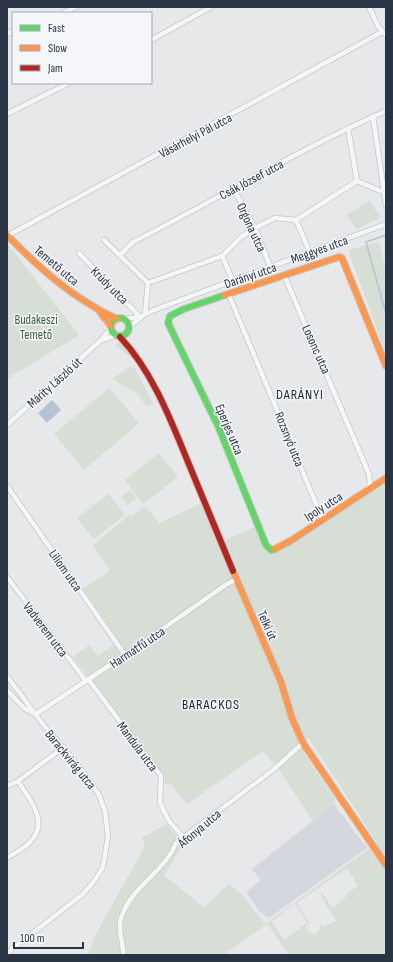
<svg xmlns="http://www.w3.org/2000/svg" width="393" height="962" font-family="'Sofia Sans Condensed',sans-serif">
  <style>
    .built { fill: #d4d7dd }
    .green { fill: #d6ded6; fill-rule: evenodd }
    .water { fill: #b4c4d5 }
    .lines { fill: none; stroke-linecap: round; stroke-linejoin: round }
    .stream { stroke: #b4c4d5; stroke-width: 1.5 }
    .street-casing { stroke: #c4c6c8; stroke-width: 6 }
    .fast-casing { stroke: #c4c6c8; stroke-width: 8 }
    .slow-casing { stroke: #c4c6c8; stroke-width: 8 }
    .jam-casing { stroke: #c4c6c8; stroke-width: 8 }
    .street { stroke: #f5f6f7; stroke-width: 4.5 }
    .fast { stroke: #63d668; stroke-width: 6 }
    .slow { stroke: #ff974d; stroke-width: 6 }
    .jam { stroke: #b3261e; stroke-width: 6 }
    .labels { text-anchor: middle; stroke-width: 3; stroke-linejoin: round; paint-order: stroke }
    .street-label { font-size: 13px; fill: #2b3445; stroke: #f4f6f9 }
    .park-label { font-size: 13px; fill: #3f6138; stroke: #f4f6f9 }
    .neighbourhood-label { font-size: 14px; letter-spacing: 1px; fill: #1d2536; stroke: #f4f6f9 }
  </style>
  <rect width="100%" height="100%" fill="#e6e8ea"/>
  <polygon class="built" points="334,804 367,848 269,918 259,911 246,892 261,880 252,869"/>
  <g class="green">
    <polygon points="370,201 381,217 357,229 346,215"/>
    <polygon points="379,242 386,270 386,354 348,250"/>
    <polygon points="7,243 79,335 7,379"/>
    <polygon points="121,341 137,360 135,361 115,345"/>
    <path d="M 130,367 L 135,368 L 153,404 L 146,406 C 136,389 127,389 112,379 Z"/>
    <polygon points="109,388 139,423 84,470 54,434"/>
    <polygon points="159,453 178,477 143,504 125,480"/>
    <path d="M 386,480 L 386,955 L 289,955 L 267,924 L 224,955 L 88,955 L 97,932 L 145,846 L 142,838 L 166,824 L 183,844 L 164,875 L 204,908 L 229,884 L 241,894 L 265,924 L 377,843 L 308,737 L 303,752 L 336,800 L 334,804 L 313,821 L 280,771 L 263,751 L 187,804 L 172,785 L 165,783 L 162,773 L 73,657 L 89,645 L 98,656 L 119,641 L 83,589 L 110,570 L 93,545 L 129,515 L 132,516 L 145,506 L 159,523 L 208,500 L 226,540 L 255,527 L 266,549 L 270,552 ZM 347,868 L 358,886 L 346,894 L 346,897 L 332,908 L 322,892 L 321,896 L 336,921 L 323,927 L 321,924 L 319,926 L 321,929 L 314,935 L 305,928 L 309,923 L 297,903 ZM 295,903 L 307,923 L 284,940 L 272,922 Z"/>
    <polygon points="130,490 136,498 127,505 121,497"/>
    <polygon points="109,494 125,515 94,539 77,518"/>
  </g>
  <polygon class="water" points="52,400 61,410 47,423 38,413"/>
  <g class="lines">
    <polyline class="stream" points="386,235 366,242 386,314"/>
    <g class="street-casing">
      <g id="street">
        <polyline points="369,7 378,26 386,35"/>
        <polyline points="63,13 76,7"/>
        <polyline points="7,34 13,31"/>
        <polyline points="151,40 211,7"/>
        <polyline points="7,114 69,83"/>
        <polyline points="373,117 386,205"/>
        <polyline points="348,128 357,181"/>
        <polyline points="357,181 383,192"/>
        <polyline points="233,188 255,228 270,266"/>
        <polyline points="296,220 310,253"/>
        <polyline points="7,236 382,32"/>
        <polyline points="104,240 148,283"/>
        <polyline points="79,253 140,317"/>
        <path d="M 120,255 L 133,242 C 218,199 299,149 386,111"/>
        <polyline points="222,256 233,281"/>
        <polyline points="284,275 369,474 370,483 367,491"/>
        <polyline points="229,295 322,518"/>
        <polyline points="145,314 148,283 222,256 241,237 255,228 275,218 296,220 357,181"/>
        <polyline points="125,319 140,317"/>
        <polyline points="129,327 145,314 162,307 386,224"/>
        <polyline points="103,340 116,335"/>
        <polyline points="7,425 101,340 111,328"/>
        <polyline points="7,486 125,655"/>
        <polyline points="7,577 86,681"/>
        <polyline points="7,676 45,727 78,765 99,795 105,811 108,836 103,867 95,880 83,894 7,953"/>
        <polyline points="88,679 161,776 160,803 169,821 183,837"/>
        <polyline points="7,690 25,709 36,714"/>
        <polyline points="36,714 125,655 227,584 237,579"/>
        <polyline points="7,786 18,781 64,747"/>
        <path d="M 7,858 C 14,853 24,849 30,842 C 50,822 29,798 18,781"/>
        <path d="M 123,955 C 124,942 117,931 121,918 C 132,885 165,872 176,843 L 273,770 L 303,743"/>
      </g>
    </g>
    <g class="fast-casing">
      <g id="fast">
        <polyline points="225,295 184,309 170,316 168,323 218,426 266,545 271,550 275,549"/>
        <circle cx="120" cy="327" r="9"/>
      </g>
    </g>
    <g class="slow-casing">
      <g id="slow">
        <path d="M 7,235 C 40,269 74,299 117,319"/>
        <polyline points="225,295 339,257 342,258 386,366"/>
        <polyline points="100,312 111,326"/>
        <polyline points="275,549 292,540 386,478"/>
        <polyline points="233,571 281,682 292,718 303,743 386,865"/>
      </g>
    </g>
    <g class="jam-casing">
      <path id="jam" d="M 120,337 C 152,371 170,418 188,462 C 203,498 218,535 233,571"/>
    </g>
    <use href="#street" class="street"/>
    <use href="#fast" class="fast"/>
    <use href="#slow" class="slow"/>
    <use href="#jam" class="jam"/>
  </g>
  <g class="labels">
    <g class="street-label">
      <text transform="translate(195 135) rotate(-28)" y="5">Vásárhelyi Pál utca</text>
      <text transform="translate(251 179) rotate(-28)" y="5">Csák József utca</text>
      <text transform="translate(252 227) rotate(65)" y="5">Orgona utca</text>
      <text transform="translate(319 249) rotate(-20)" y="5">Meggyes utca</text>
      <text transform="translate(57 265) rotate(40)" y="5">Temető utca</text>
      <text transform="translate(250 275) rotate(-19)" y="5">Darányi utca</text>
      <text transform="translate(110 285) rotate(45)" y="5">Krúdy utca</text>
      <text transform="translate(317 349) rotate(66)" y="5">Losonc utca</text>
      <text transform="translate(54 382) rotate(-42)" y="5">Márity László út</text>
      <text transform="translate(230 429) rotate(67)" y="5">Eperjes utca</text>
      <text transform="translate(290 439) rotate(68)" y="5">Rozsnyó utca</text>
      <text transform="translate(323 506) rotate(-33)" y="5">Ipoly utca</text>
      <text transform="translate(66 570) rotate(55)" y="5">Liliom utca</text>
      <text transform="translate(268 625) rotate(66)" y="5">Telki út</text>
      <text transform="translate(46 629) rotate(53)" y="5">Vadverem utca</text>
      <text transform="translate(137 647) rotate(-34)" y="5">Harmatfű utca</text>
      <text transform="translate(138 746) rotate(53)" y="5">Mandula utca</text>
      <text transform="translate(71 759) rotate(51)" y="5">Barackvirág utca</text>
      <text transform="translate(199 828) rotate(-40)" y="5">Áfonya utca</text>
    </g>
    <g class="park-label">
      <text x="36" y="324">Budakeszi<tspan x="36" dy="15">Temető</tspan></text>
    </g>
    <g class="neighbourhood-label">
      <text x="300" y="399">DARÁNYI</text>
      <text x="211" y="709">BARACKOS</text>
    </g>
  </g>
  <rect width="393" height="962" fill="none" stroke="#2b3445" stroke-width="16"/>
  <rect x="12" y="12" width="140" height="72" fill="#f4f6f9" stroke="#a4a8b1"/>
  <rect x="20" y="25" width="20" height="6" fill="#63d668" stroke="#a4a8b1"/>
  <text x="48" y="32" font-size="12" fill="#2b3445">Fast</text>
  <rect x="20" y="45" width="20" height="6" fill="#ff974d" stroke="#a4a8b1"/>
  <text x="48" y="52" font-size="12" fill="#2b3445">Slow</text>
  <rect x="20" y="65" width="20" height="6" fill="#b3261e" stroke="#a4a8b1"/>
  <text x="48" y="72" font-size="12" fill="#2b3445">Jam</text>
  <path d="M14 942v6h69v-6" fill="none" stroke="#2b3445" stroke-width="2"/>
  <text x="20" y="942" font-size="12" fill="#2b3445" stroke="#f4f6f9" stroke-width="3" paint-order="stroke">100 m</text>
</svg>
